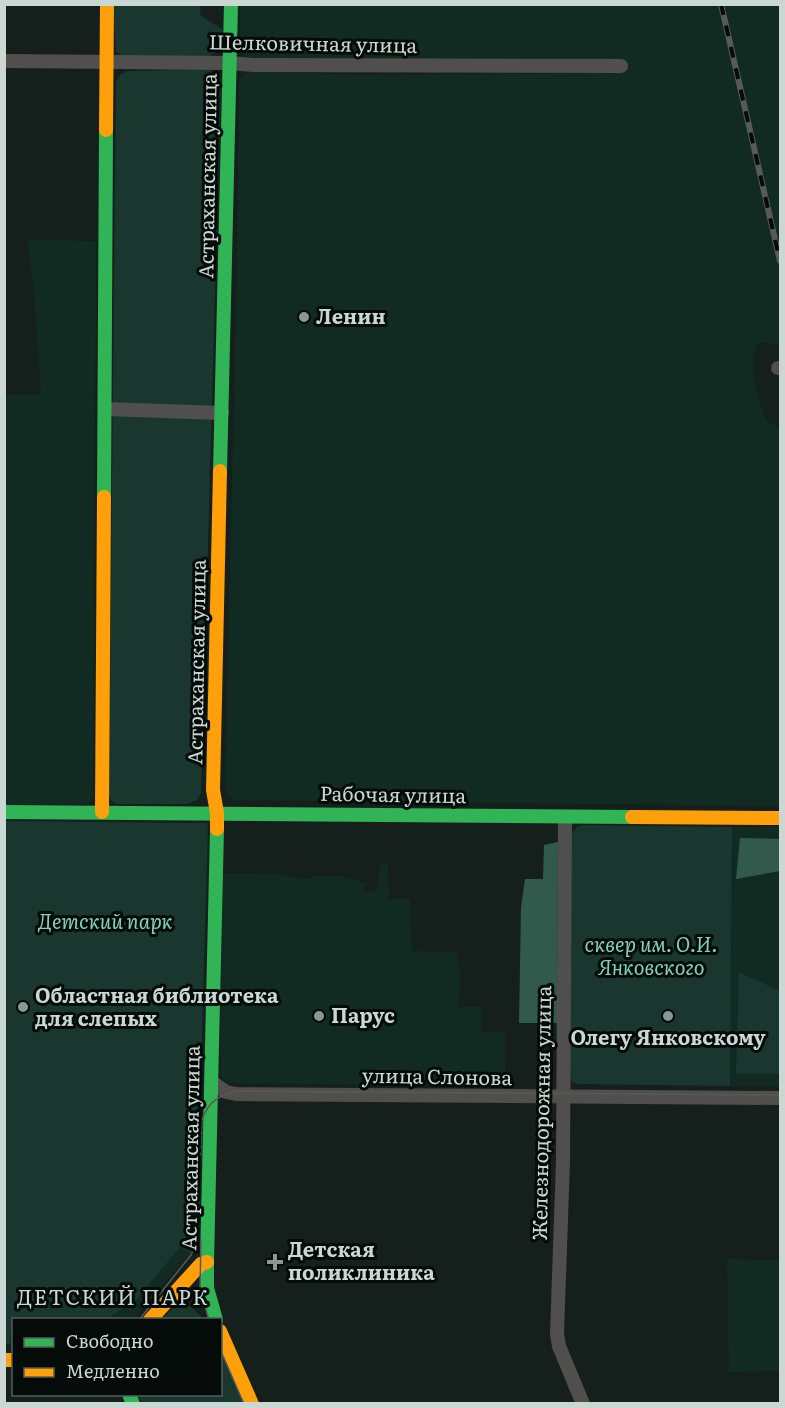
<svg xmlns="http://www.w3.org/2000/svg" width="785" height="1408" font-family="Literata,serif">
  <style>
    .built { fill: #112b23 }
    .green { fill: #19372e }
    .forest { fill: #31594c }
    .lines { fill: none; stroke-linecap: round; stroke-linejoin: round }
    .street { stroke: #504f4e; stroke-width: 14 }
    .fast { stroke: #30b455; stroke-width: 14 }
    .slow { stroke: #ff9f0a; stroke-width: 14 }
    .tram { stroke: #585a59; stroke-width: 1.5 }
    .rail-casing { stroke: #585a59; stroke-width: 6 }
    .rail { stroke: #040b09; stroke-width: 4; stroke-dasharray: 11; stroke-linecap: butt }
    .poi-dot { fill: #8b9793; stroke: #040b09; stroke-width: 2 }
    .labels { text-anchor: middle; stroke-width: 6; stroke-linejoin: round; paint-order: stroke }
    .street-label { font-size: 20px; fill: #cbd7d2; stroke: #040b09 }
    .poi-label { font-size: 20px; font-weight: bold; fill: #cbd7d2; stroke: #040b09; text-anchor: start }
    .park-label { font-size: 20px; font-style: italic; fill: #84d1b7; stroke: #040b09 }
    .neighbourhood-label { font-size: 21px; letter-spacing: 1.5px; fill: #cbd7d2; stroke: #040b09 }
  </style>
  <rect width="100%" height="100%" fill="#15201d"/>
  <g class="built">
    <polygon points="240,5 780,5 780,345 758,342 753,359 755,386 766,421 780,428 780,806 236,800 228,797 225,788 237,267 239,80 243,75 250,72 366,75 619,73 619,59 249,59 240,51"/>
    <polygon points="27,240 96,241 93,798 87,804 5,805 4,395 41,395 34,292"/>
    <polygon points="732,827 780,827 780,1086 730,1086"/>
    <polygon points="380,864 388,864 389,899 410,899 411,943 413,951 456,952 460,972 459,1007 482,1007 482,1032 505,1032 505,1087 229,1083 224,1080 220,1076 223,873 279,874 291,877 311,879 312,876 345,876 345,879 357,879 358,882 365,882 364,890 377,892"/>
    <polygon points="180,1246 190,1254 133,1319 107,1320 136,1300"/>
    <polygon points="727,1259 780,1260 780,1371 729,1372"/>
  </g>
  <g class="green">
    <polygon points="113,5 201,5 200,15 223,30 222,42 219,51 209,56 124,56 116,52"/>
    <polygon points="208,69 217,74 221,80 201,793 197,800 188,804 116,804 112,801 109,795 116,81 120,75 127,71"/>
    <polygon points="4,821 207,823 208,828 196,1242 190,1254 180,1247 136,1300 107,1319 14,1320 13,1332 11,1333 10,1345 4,1344"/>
    <polygon points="582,825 732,827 730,1086 579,1084 572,1082 569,1077 571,835 577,827"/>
    <polygon points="739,972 775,989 780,989 780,1074 736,1074"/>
    <polygon points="179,1302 190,1306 204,1319 161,1320"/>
    <polygon points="221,1347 245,1403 143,1403 136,1395 220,1394"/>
  </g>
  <g class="forest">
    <polygon points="740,838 780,839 780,871 736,879"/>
    <polygon points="558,842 557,1023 519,1023 521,907 525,879 543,879 544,845"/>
  </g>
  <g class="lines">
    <g class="street">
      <polyline points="4,61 230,63 253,65 621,66"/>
      <polyline points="778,368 780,368"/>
      <polyline points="105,409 222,413"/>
      <polyline points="565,817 563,1161 557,1334 559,1346 583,1404"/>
      <polyline points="212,1082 226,1092 236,1094 780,1098"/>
    </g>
    <g class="fast">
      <polyline points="220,471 231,4"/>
      <polyline points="104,497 106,130"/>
      <polyline points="4,812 632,817"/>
      <polyline points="216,1320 207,1288 207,1262 217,829"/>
      <polyline points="129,1394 133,1404"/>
    </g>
    <g class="slow">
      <polyline points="106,130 107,4"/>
      <polyline points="102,812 104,497"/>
      <polyline points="632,817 780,818"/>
      <polyline points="217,829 217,813 213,790 220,471"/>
      <polyline points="150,1320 201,1264 207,1262"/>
      <polyline points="220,1331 252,1404"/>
      <polyline points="4,1360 14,1360"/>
    </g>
    <g class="tram">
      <polyline points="201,1240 200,1289 209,1320"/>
      <path d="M 139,1320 L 191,1255 L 197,1242 L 202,1120 C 208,1102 218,1096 236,1091 L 780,1095"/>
      <polyline points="220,1349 244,1404"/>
    </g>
    <g class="rail-casing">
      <polyline id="rail" points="721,4 780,261"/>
    </g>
    <use href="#rail" class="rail"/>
  </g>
  <g class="poi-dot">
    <circle cx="304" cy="317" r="6"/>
    <circle cx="23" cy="1007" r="6"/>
    <circle cx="319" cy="1016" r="6"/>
    <circle cx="668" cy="1016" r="6"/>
    <path d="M272 1253h6v6h6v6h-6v6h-6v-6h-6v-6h6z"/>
  </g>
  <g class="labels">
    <g class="street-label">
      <text transform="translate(313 44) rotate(1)" y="7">Шелковичная улица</text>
      <text transform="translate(208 176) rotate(-89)" y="7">Астраханская улица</text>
      <text transform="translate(197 662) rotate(-89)" y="7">Астраханская улица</text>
      <text transform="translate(393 795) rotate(1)" y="7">Рабочая улица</text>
      <text transform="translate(437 1077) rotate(1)" y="7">улица Слонова</text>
      <text transform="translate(542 1113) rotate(-89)" y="7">Железнодорожная улица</text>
      <text transform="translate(191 1148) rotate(-89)" y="7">Астраханская улица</text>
    </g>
    <g class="poi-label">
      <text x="316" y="324">Ленин</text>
      <text x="35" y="1003">Областная библиотека<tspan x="35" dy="23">для слепых</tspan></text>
      <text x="331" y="1023">Парус</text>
      <text x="668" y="1045" text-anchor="middle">Олегу Янковскому</text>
      <text x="288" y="1257">Детская<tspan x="288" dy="23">поликлиника</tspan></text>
    </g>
    <g class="park-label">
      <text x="105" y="929">Детский парк</text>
      <text x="651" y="952">сквер им. О.И.<tspan x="651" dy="23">Янковского</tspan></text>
    </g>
    <g class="neighbourhood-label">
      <text x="113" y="1305">ДЕТСКИЙ ПАРК</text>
    </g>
  </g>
  <rect width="785" height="1408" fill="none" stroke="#cbd7d2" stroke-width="12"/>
  <rect x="12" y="1318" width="210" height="78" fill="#040b09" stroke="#545d59" stroke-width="1.5"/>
  <rect x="24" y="1338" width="30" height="9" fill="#30b455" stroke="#545d59" stroke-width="1.5"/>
  <text x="66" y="1348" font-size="18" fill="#cbd7d2">Свободно</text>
  <rect x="24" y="1368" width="30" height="9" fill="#ff9f0a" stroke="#545d59" stroke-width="1.5"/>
  <text x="66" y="1378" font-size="18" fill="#cbd7d2">Медленно</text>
</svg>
